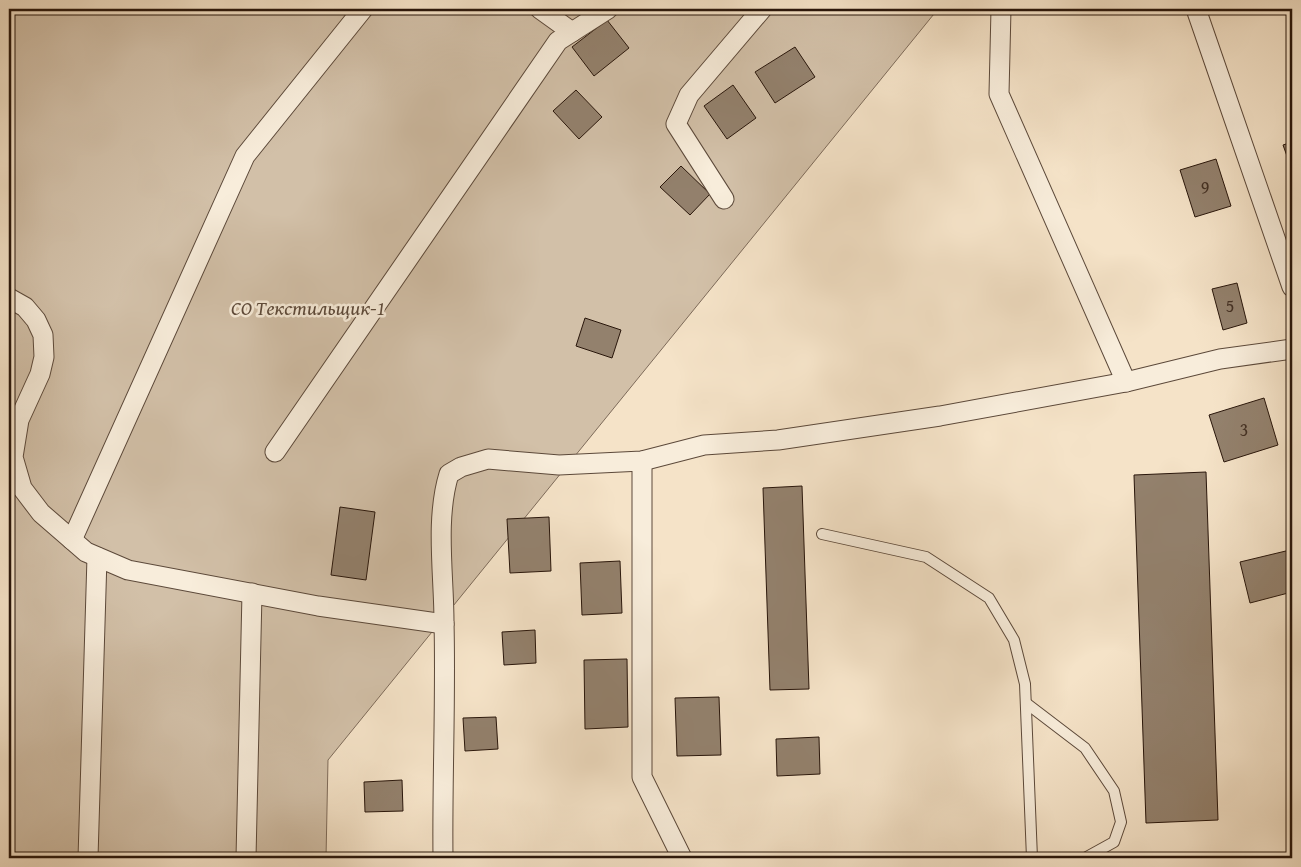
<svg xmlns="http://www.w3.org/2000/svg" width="1301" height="867" font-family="'Gentium Book Plus',serif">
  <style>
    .green { fill: #d2c0a8; stroke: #7e6b5a }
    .building { fill: #93816d; stroke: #29160b }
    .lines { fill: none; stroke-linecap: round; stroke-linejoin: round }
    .service-casing { stroke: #5c493a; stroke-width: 12 }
    .minor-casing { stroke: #5c493a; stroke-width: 21 }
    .service { stroke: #f8eddb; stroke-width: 10 }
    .minor { stroke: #f8eddb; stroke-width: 19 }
    .labels { text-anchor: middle; stroke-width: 5; stroke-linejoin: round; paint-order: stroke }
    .number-label { font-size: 18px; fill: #443124 }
    .park-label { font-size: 20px; font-style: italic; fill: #5c493a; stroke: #f8eddb }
  </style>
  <rect width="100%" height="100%" fill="#f5e3c8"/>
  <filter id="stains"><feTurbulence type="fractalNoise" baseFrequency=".004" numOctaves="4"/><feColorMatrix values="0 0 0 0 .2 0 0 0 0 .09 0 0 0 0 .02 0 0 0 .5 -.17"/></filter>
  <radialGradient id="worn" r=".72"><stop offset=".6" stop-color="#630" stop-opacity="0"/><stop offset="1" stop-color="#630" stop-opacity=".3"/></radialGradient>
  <polygon class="green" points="9,9 938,9 328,760 326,858 9,858"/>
  <g class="building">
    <polygon points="607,20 629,48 594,76 572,47"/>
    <polygon points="795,47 815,77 775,103 755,72"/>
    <polygon points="733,85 756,118 727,139 704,106"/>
    <polygon points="576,90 602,117 579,139 553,111"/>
    <polygon points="1292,142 1292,170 1283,145"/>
    <polygon points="1216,159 1231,206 1195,217 1180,170"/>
    <polygon points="681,166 710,194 690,215 660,187"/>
    <polygon points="1237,283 1247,323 1223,330 1212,289"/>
    <polygon points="585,318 621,330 612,358 576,346"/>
    <polygon points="1264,398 1278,445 1224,462 1209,415"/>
    <polygon points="1206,472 1218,820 1146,823 1134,475"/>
    <polygon points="802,486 809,689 770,690 763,488"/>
    <polygon points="340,507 375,512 366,580 331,575"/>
    <polygon points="549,517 551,571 510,573 507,519"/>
    <polygon points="1290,550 1292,558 1292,592 1250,603 1240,562"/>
    <polygon points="620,561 622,613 582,615 580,563"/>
    <polygon points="535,630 536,663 504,665 502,632"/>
    <polygon points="627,659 628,727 585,729 584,660"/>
    <polygon points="719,697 721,755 677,756 675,698"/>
    <polygon points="496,717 498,749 465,751 463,718"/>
    <polygon points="819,737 820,774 777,776 776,739"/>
    <polygon points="402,780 403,811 365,812 364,782"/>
  </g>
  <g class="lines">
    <g class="service-casing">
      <g id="service">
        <polyline points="822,534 926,557 989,598 1014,640 1025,684 1032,858"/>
        <polyline points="1026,703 1085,748 1114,791 1121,822 1114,842 1085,858"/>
      </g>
    </g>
    <g class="minor-casing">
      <g id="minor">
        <polyline points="540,9 572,32"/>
        <polyline points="1001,9 999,94 1126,382"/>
        <polyline points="1196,9 1292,287"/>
        <polyline points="724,199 676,124 689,95 762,9"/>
        <polyline points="9,298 25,307 36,320 43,335 44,357 40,374 19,420 13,457 22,488 41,513 86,552 128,570 318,606 444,624"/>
        <polyline points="275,452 558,41 608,9"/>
        <polyline points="642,461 642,777 682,858"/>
        <polyline points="72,540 245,156 363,9"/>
        <polyline points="88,858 97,557"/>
        <polyline points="246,858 252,593"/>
        <path d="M 443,858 C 442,780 446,701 444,622 C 444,575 435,519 449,474 L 461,467 L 488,459 L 559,465 L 642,461 L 704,445 L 778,440 L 940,416 L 1126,382 L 1220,359 L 1292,349"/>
      </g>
    </g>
    <use href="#service" class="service"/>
    <use href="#minor" class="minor"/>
  </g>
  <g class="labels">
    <g class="number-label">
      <text x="1205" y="194">9</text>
      <text x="1230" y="312">5</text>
      <text x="1244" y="436">3</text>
    </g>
    <g class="park-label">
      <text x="308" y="315">СО Текстильщик-1</text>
    </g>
  </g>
  <rect width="1301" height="867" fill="none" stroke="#f5e3c8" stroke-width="30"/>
  <rect x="10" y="10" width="1281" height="847" fill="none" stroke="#29160b" stroke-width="2.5"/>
  <rect x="15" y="15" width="1271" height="837" fill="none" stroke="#29160b"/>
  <rect width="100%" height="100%" filter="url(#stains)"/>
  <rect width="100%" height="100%" fill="url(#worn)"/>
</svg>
